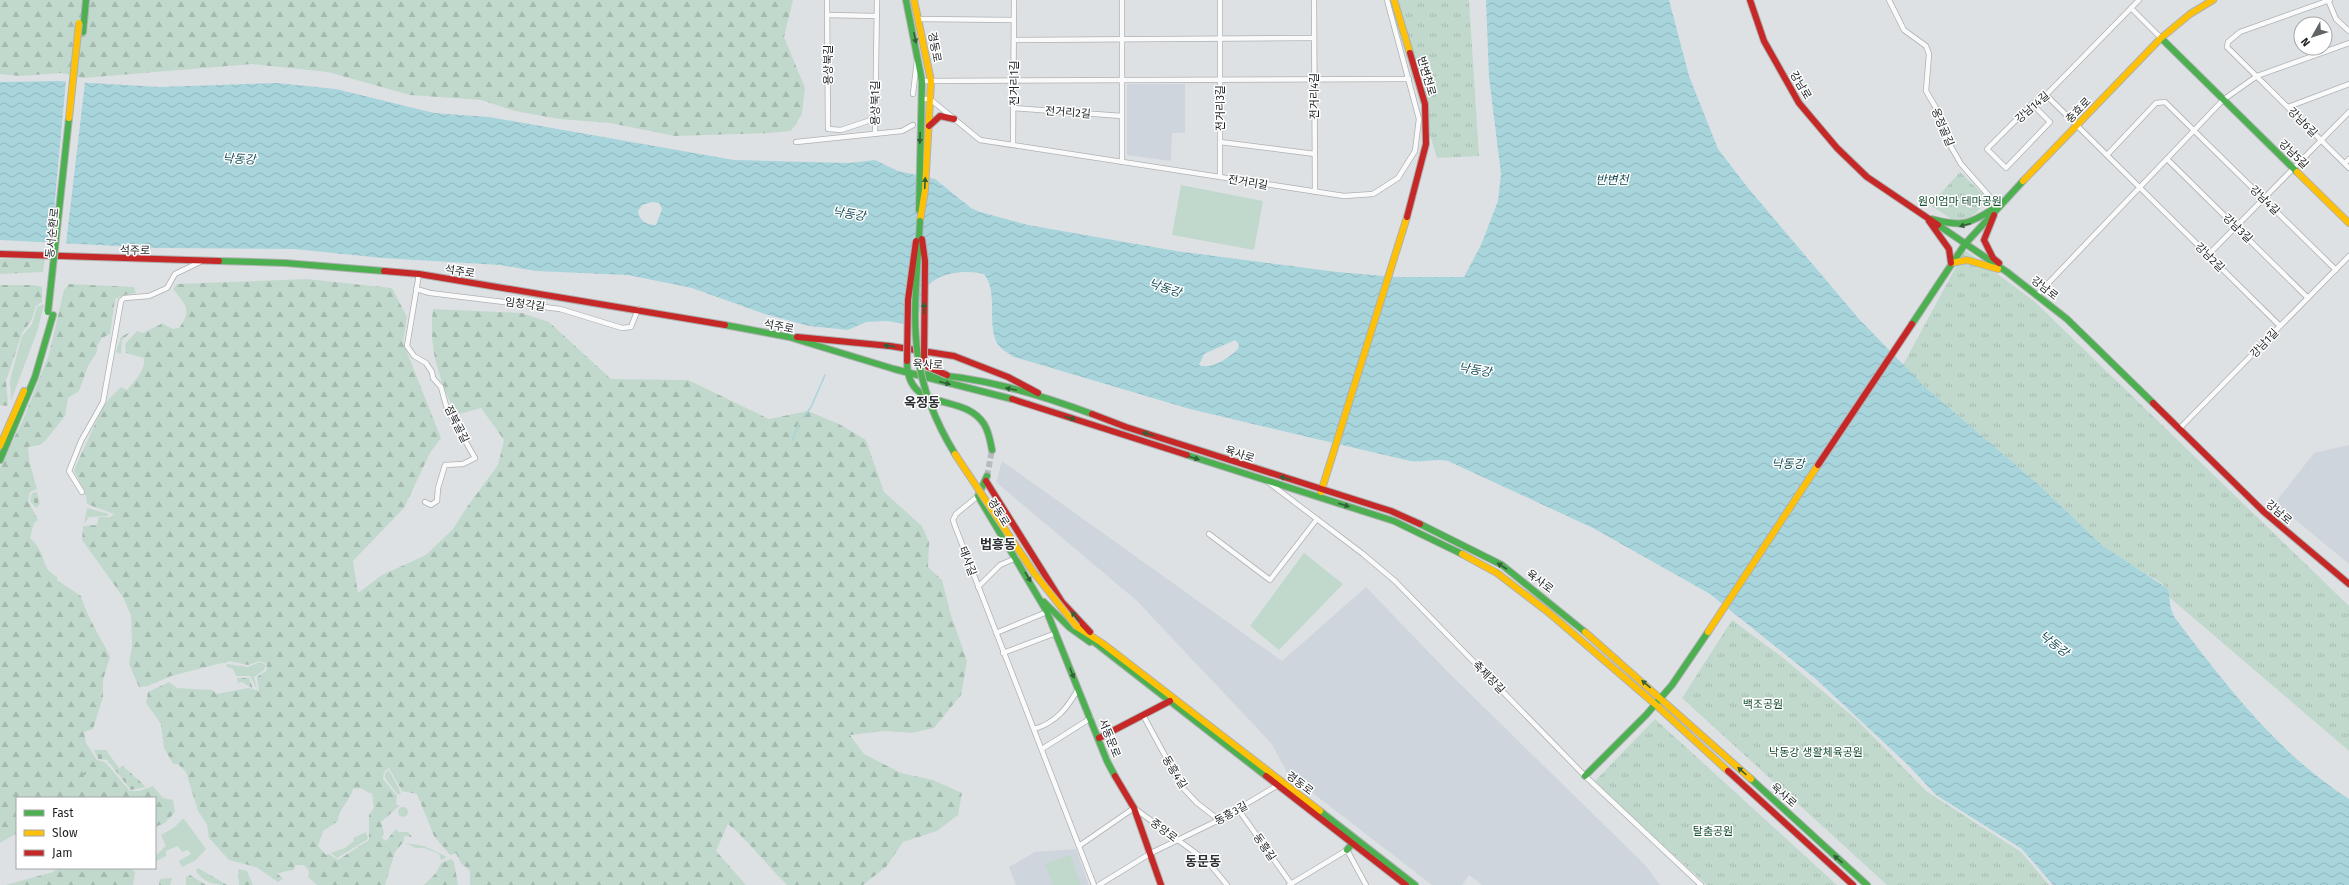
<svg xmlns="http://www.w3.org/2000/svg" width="2349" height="885" font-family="'Fira Sans','Noto Sans KR',sans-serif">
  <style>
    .built { fill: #ced5dc }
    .grass { fill: #c1d9cc }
    .forest { fill: url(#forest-firs); fill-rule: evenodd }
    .cemetery { fill: url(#cemetery-stones) }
    .park { fill: url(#park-tufts) }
    .water { fill: url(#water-waves); fill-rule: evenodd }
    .pier { fill: #dee1e4 }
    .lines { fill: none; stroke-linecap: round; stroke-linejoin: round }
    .stream { stroke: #a8d4dc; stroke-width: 1.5 }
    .secondary-tunnel { stroke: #b8babd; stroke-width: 6; stroke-dasharray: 6 3; stroke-linecap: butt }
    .street-casing { stroke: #aeb1b2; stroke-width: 6 }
    .fast-casing { stroke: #aeb1b2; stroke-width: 8 }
    .slow-casing { stroke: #aeb1b2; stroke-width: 8 }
    .jam-casing { stroke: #aeb1b2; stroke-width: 8 }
    .street { stroke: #fafafb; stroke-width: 4.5 }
    .fast { stroke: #4caf50; stroke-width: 6 }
    .slow { stroke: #ffc107; stroke-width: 6 }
    .jam { stroke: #c62828; stroke-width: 6 }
    .fast-bridge-casing { stroke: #aeb1b2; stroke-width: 8; stroke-linecap: butt }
    .slow-bridge-casing { stroke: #aeb1b2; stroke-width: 8; stroke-linecap: butt }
    .jam-bridge-casing { stroke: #aeb1b2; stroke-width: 8; stroke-linecap: butt }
    .fast-bridge { stroke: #4caf50; stroke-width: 6 }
    .slow-bridge { stroke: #ffc107; stroke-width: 6 }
    .jam-bridge { stroke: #c62828; stroke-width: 6 }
    .oneway { fill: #336037 }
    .labels { text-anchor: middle; stroke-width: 3; stroke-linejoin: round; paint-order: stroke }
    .street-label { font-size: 11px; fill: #1e2022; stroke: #fff }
    .park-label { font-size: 11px; fill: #124a2d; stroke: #fff }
    .water-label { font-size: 12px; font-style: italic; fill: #144b53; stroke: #fff }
    .quarter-label { font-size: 13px; font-weight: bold; fill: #2c2f33; stroke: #fff }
  </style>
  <defs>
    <pattern id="forest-firs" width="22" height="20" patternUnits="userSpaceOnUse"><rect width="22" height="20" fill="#c1d9cc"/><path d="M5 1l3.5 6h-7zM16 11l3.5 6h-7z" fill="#a5baaf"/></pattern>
    <pattern id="cemetery-stones" width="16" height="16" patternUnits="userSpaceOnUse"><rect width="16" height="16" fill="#c1d9cc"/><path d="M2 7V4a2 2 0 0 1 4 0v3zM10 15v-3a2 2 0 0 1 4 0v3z" fill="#a5baaf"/></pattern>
    <pattern id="park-tufts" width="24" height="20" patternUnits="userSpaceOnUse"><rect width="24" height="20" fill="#c1d9cc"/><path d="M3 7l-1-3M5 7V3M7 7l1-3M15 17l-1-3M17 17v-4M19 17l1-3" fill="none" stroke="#a5baaf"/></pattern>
    <pattern id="water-waves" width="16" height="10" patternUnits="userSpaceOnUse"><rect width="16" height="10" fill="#a8d4dc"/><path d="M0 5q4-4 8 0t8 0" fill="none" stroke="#90b6bc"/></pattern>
  </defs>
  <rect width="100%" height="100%" fill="#dee1e4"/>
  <g class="built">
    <polygon points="1127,84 1185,84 1185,133 1172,133 1171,161 1127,155"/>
    <polygon points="2349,445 2349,564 2275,503 2314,453"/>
    <polygon points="1002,461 1282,661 1366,587 1445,669 1646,866 1660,885 1482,885 1469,875 1462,885 1432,885 1288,774 1271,743 1137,601 996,482"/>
    <polygon points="1076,849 1089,885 1016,885 1009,867 1035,852"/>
  </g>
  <g class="grass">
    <polygon points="1181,185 1263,201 1254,250 1172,235"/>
    <polygon points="44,304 38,329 11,401 10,380 22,336 32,324 37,307"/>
    <polygon points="87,508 109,514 107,516 89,517 84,524"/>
    <polygon points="1304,553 1343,584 1279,650 1250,626"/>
    <polygon points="260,662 266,665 264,670 254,677 257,689 250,676 236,676 233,669 227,667 226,664 248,667"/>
    <polygon points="389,770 401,793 398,795 385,778 385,773"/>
    <circle cx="403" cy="812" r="5"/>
    <polygon points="182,819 184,819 206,849 196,860 182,867 179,861 191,854 188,850 182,852 178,846 166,851 166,856 155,862 155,856 166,846 161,835 175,827"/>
    <polygon points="366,832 368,839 337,858 331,853 345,848 354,841 353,838"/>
    <polygon points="405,843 424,846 447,857 441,860 439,854 424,848 416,848"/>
    <polygon points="1070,855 1081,885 1053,885 1045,864"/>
  </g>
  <g class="forest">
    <polygon points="0,0 793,0 784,37 805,88 802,114 791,131 770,133 675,136 610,123 559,119 515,111 481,100 410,95 328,72 252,64 83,78 61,73 20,76 0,74"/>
    <polygon points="0,259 45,259 43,272 0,274"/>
    <path d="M 307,279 L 392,288 L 407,317 L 403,342 L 441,438 L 430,453 L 404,508 L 353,561 L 358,593 L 382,575 L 426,555 L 453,529 L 467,507 L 498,465 L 504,440 L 481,408 L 456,415 C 439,379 428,349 433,309 L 522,313 L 549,322 L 611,379 L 688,380 L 769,419 L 808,411 L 839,424 L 866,440 L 884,492 L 922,526 L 929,542 L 928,567 L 942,580 L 950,612 L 967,661 L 961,695 L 934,728 L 912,733 L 885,731 L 850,735 L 864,754 L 901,773 L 933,780 L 962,793 L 958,815 L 937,831 L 903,842 L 886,867 L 863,885 L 787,885 C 766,865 751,843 728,824 L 716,851 L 746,885 L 470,885 L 470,871 L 461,863 L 456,853 L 450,855 L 434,836 L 417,794 L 402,791 L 389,768 L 384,772 L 383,779 L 397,796 L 396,804 L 399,806 L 381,822 L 384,833 L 382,838 L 386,841 L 396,829 L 399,832 L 408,832 L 412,837 L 404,836 L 404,841 L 395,852 L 385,885 L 317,885 L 308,877 L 309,871 L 304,865 L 295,865 L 294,870 L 277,873 L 283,879 L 278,882 L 256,867 L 229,860 L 209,838 L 207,825 L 198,811 L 186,772 L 178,764 L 173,764 L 164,748 L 161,724 L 146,703 L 148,692 L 169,682 L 177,688 L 213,690 L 216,694 L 248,688 L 259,691 L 257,677 L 266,671 L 267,664 L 260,661 L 248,665 L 230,661 L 171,676 L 148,686 L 139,687 L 129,664 L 132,645 L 131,616 L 123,597 L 82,540 L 83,526 L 97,525 L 99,517 L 110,517 L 114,514 L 87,504 L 86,496 L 74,470 L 102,409 L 108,400 L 121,387 L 127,390 C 134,382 146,369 144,358 L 126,353 L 125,344 L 137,331 L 144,333 C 150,328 156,328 162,323 L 173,329 L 179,328 C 193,310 185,304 173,289 L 177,284 ZM 360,788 L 372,794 L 374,808 L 369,815 L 369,840 L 338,860 L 329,854 L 326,855 L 318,846 L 323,831 L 338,821 C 338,809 350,801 353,789 Z"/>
    <path d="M 69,284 L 134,287 L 136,293 L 124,295 L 115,299 L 110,334 L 102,338 L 97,346 L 97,352 L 88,366 L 79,391 L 68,398 L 65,416 L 45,441 L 40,445 L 28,447 L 30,464 L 37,489 L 30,492 L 28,501 L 38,520 L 34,523 L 30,538 C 34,542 38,546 40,551 C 47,564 42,567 57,577 L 57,580 L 81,596 C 87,618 101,637 110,657 L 103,680 L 103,697 L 93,729 L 84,732 L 86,743 L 97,760 L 105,762 L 130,791 L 139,791 L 153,786 L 163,798 L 173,800 L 175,812 L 165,823 L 155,827 L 155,798 L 17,798 L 17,833 L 0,843 L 0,468 L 25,415 L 49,354 L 64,290 Z"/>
    <polygon points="0,285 34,285 42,287 42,302 36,306 31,321 22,333 6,381 8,403 7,406 0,405"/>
    <polygon points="132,331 122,340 121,354 116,352 121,337"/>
    <polygon points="451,859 454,862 458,885 424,885 436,873 441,863"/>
    <polygon points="57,868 131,868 135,872 133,885 6,885 53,872"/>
    <path d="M 198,868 L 227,885 C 215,885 201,882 196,870 Z"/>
    <polygon points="238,869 247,871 253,885 239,885"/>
    <polygon points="190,875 206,885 186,885 186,877"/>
    <polygon points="172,878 170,885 159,885 160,879"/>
  </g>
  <g class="cemetery">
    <polygon points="37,492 40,504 36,508 30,501 32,493"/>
    <polygon points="237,678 249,678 253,689 242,682 238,683"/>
    <polygon points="94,750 106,750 119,768 123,766 146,787 131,790 107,760 98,759"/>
    <polygon points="88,763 92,766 89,774 90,779 85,779 83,774 87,770"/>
  </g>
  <g class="park">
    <polygon points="1389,0 1469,0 1479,156 1437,158"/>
    <polygon points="1960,172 1988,199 1976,213 1964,221 1953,220 1930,205"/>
    <polygon points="1965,250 2034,301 2349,606 2349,751 2169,597 2167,588 2160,582 2121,559 2103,546 2037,483 1926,388 1903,365"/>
    <polygon points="1732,620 1782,657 1857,720 1926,791 2021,852 2049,885 1887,885 1682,698"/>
    <polygon points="1655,719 1837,885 1707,885 1594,782"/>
  </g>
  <path class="water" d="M 1486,0 L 1669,0 L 1689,76 L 1718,149 L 1748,188 L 1859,319 L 1926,388 L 2037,483 L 2103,546 L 2167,588 C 2172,597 2167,604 2175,618 C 2226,685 2277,753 2349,799 L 2349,885 L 2053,885 L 2022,849 L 1936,795 L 1907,764 L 1816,679 L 1710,594 L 1593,528 L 1448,461 C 1436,458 1423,463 1410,461 L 1190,409 L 1014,357 C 1010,354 1004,351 1001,348 C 984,332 1000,293 984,274 C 966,269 932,272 923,293 C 920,302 920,312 918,321 L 911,325 L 887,321 L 866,322 L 848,330 L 809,326 L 765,314 L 692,288 L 628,275 L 536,271 L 500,265 L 383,258 L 294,249 L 157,248 L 0,240 L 0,82 L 57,81 L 159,87 L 277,83 L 336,89 L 434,113 L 489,117 L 734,160 L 849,163 L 875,160 L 898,171 L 935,179 L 971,208 L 980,212 L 1028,225 L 1176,251 L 1337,272 L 1397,277 L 1464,277 L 1481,245 L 1498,201 L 1501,174 L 1489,77 ZM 652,202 L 659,203 L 662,209 L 656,225 C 646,225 639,220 638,211 L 642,205 ZM 1235,340 L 1239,344 L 1238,349 C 1229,358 1211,370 1199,365 L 1204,354 Z"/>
  <polygon class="pier" points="66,80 85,82 66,244 51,243"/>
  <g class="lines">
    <g class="stream">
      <polyline points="803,418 811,407 825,375"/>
      <polyline points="792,441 799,423"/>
    </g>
    <polyline class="secondary-tunnel" points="987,476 992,450"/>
    <g class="street-casing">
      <g id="street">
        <polyline points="827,0 828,129 841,130 874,119"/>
        <polyline points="1122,0 1122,162"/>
        <polyline points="1220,0 1220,177"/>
        <polyline points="1314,0 1315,192"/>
        <polyline points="1889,0 1904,30 1926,46 1929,54 1926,91 1939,113 1946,138 1961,164 1998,206"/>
        <polyline points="2328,0 2336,19 2349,31"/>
        <polyline points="2330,0 2240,32 2228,42 2227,47 2349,168"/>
        <polyline points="2131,8 2161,38"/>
        <polyline points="828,15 876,16"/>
        <polyline points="919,19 1014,20"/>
        <polyline points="1014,40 1314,38"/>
        <polyline points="922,81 1409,79"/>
        <polyline points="913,94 917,60"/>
        <polyline points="2046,95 2280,326"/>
        <polyline points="922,99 930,99 980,140 1344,196 1373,194 1398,178 1415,151 1419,119 1387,0"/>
        <polyline points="2032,104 2050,122 2006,168 1987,149 2032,104 2046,95 2139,0"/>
        <polyline points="2288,107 2349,84"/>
        <polyline points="1014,108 1122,116"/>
        <polyline points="875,134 877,0"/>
        <polyline points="796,142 902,131 913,125"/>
        <polyline points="1220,142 1315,154"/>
        <polyline points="1013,145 1014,0"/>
        <polyline points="2107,155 2156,103 2165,102 2336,270"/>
        <polyline points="2167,159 2308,298"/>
        <polyline points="2345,163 2349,159"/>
        <polyline points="2208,255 2349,112"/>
        <polyline points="419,274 407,346 414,356 426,363 432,372 433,378 441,387 447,409 475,458 463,464 445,465 438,488 437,501 431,505 425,502"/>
        <polyline points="416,289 430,293 560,309 622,328 631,327 638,309"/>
        <polyline points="2038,294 2223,100 2257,76 2349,43"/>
        <polyline points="2179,429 2349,256"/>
        <polyline points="1268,482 1363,554 1395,581 1585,776 1701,885"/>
        <polyline points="82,492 69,471 81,441 103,402 121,301 124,298 149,296 167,288 175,274 200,262"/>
        <polyline points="978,496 956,514 953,520 955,526 1094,885"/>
        <polyline points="1209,534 1270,580 1317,519"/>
        <polyline points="978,587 1000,565 1016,558"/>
        <polyline points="996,633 1047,612"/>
        <polyline points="1003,653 1056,633"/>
        <polyline points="1143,715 1182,787 1197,803 1219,820"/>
        <path d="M 1034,729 C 1056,723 1068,707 1078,689"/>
        <polyline points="1042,749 1091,718"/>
        <polyline points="1238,809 1292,885"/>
        <polyline points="1079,846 1134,808 1208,862 1227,885"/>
        <polyline points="1099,885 1151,853 1219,820 1280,784"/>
        <polyline points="1289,885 1347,850 1366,885"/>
      </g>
    </g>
    <g class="fast-casing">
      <g id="fast">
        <polyline points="906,0 922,81 919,210"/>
        <polyline points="83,32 86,0"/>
        <polyline points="2161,38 2297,172"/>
        <path d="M 1932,219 C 1961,227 1968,225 1993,209"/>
        <polyline points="1938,225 2007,272 2067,319 2153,403"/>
        <polyline points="219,261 285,263 384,271"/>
        <polyline points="1912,324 1965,244 2023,181"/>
        <polyline points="725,325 789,337 894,369 1012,399"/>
        <path d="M 907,361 C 907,415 963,391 984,424 C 989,432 990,440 992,450"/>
        <path d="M 921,374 C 979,376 1038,394 1092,414"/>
        <polyline points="1187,455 1394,521 1462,554"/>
        <polyline points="0,460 35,377 53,315"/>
        <polyline points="987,476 978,496 1047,612 1107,761 1115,776"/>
        <polyline points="1420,524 1502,565 1585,632"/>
        <polyline points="1044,602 1069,627 1090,642"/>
        <polyline points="1089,638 1266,776"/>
        <polyline points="1585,776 1646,715 1672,685 1708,632"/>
        <polyline points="1751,779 1867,885"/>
        <polyline points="1320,811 1415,885"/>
        <polyline points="1347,850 1354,841"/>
      </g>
    </g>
    <g class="slow-casing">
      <g id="slow">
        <polyline points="914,0 931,81 925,190 920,221"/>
        <polyline points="1394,0 1410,53"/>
        <polyline points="2297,172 2349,223"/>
        <polyline points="2023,181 2161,38 2190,14 2213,0"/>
        <polyline points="1951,263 1967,260 1998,269"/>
        <polyline points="0,446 24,391"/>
        <polyline points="1321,492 1407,217"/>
        <polyline points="1462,554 1497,573 1548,612 1656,705 1728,771"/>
        <polyline points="1077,627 1102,643 1320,811"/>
        <polyline points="1585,632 1751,779"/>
        <polyline points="1708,632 1818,465"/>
      </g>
    </g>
    <g class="jam-casing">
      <g id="jam">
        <polyline points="1750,0 1764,41 1799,103 1837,148 1867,177 1938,225"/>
        <polyline points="929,126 940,116 954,119"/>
        <polyline points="1994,215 1984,240 1993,258 1999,263"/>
        <polyline points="1407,217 1426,144 1425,104 1410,53"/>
        <polyline points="1929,221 1949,249 1951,263"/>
        <polyline points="0,254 219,261"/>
        <polyline points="384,271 419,274 725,325"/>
        <polyline points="797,337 890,346 954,356 1008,377 1038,393"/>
        <polyline points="1012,399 1187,455"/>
        <polyline points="2153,403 2264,512 2349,584"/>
        <polyline points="1092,414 1126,427 1391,511 1420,524"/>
        <polyline points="1818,465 1912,324"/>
        <polyline points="986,481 1062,602 1090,632"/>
        <polyline points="1099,738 1170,701"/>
        <polyline points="1728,771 1853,885"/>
        <polyline points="1115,776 1134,808 1161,885"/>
        <polyline points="1266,776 1406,885"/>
      </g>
    </g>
    <use href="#street" class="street"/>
    <use href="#fast" class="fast"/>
    <use href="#slow" class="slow"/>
    <use href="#jam" class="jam"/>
    <g class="fast-bridge-casing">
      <g id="fast-bridge">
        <path d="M 920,221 C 915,314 903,369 955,454"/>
        <polyline points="48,312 69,118"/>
      </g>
    </g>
    <g class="slow-bridge-casing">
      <g id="slow-bridge">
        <polyline points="69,118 79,23"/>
        <polyline points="955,454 1034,573 1077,627"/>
      </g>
    </g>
    <g class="jam-bridge-casing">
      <g id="jam-bridge">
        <polyline points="922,239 925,261 924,362 928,367 947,375"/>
        <polyline points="907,361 908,300 916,241"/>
      </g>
    </g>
    <use href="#fast-bridge" class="fast-bridge"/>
    <use href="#slow-bridge" class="slow-bridge"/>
    <use href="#jam-bridge" class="jam-bridge"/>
  </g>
  <defs><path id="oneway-solid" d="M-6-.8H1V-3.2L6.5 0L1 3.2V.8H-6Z"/></defs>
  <g class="oneway">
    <use href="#oneway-solid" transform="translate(915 38) rotate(78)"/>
    <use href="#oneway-solid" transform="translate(920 138) rotate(92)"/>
    <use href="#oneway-solid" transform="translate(925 183) rotate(-87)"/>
    <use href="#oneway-solid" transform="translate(1965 225) rotate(165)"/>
    <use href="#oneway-solid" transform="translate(924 308) rotate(-89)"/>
    <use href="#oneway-solid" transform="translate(889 346) rotate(-174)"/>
    <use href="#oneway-solid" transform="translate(945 383) rotate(15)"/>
    <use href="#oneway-solid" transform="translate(1011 389) rotate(-168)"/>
    <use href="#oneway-solid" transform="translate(1070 418) rotate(18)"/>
    <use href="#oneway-solid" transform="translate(1148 434) rotate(-162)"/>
    <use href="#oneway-solid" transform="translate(1194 458) rotate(18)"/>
    <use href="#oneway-solid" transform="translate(1285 478) rotate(-164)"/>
    <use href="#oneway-solid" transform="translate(1344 505) rotate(17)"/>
    <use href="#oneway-solid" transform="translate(1502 566) rotate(-147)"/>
    <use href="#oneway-solid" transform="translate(1028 577) rotate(59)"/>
    <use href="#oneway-solid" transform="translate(1075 616) rotate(-132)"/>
    <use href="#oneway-solid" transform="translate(1072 673) rotate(68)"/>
    <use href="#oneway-solid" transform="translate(1646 684) rotate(-140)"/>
    <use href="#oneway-solid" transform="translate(1742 771) rotate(-138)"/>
    <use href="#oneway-solid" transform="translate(1838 859) rotate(-138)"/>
  </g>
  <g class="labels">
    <g class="street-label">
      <text transform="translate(935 47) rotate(79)" y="4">경동로</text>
      <text transform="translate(828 65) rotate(-90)" y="4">용상북길</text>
      <text transform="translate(1427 76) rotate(74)" y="4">반변천로</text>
      <text transform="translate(1014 83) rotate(-90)" y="4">전거리1길</text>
      <text transform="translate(1801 85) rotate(59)" y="4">강남로</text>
      <text transform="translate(1314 96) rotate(-90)" y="4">전거리4길</text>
      <text transform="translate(875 103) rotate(-90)" y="4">용상북1길</text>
      <text transform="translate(2032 107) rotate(-41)" y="4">강남14길</text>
      <text transform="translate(1220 108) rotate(-90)" y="4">전거리3길</text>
      <text transform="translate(2078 110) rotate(-46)" y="4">충효로</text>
      <text transform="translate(1068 112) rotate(4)" y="4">전거리2길</text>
      <text transform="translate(2303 122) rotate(45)" y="4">강남6길</text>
      <text transform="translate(1943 127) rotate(67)" y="4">옹정골길</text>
      <text transform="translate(2294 154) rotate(44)" y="4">강남5길</text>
      <text transform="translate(1248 182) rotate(9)" y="4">전거리길</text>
      <text transform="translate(2265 200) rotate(44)" y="4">강남4길</text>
      <text transform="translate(2238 228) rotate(44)" y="4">강남3길</text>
      <text transform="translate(52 233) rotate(-84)" y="4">동서순환로</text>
      <text transform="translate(135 250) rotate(1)" y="4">석주로</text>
      <text transform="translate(2210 257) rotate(45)" y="4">강남2길</text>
      <text transform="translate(460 271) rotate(9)" y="4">석주로</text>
      <text transform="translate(2045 288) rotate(38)" y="4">강남로</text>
      <text transform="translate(525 304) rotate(8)" y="4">임청각길</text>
      <text transform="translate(779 326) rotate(11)" y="4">석주로</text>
      <text transform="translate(2264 343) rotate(-46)" y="4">강남1길</text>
      <text transform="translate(928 364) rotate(3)" y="4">육사로</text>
      <text transform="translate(457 424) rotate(63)" y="4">점북골길</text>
      <text transform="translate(1240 454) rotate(18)" y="4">육사로</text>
      <text transform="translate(999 512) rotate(58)" y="4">경동로</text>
      <text transform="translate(2279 512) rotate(41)" y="4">강남로</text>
      <text transform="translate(968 561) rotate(69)" y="4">태사길</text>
      <text transform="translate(1540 581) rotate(37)" y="4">육사로</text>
      <text transform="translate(1489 677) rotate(46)" y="4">축제장길</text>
      <text transform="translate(1110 738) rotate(68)" y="4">서동문로</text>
      <text transform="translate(1175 772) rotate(58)" y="4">동흥4길</text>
      <text transform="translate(1300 783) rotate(37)" y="4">경동로</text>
      <text transform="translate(1784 795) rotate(42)" y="4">육사로</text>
      <text transform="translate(1231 813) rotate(-29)" y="4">동흥3길</text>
      <text transform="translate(1164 830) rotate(37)" y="4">중앙로</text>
      <text transform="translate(1265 847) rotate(55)" y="4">동흥길</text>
    </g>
    <g class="park-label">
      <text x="1960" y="205">원이엄마 테마공원</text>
      <text x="1763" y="708">백조공원</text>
      <text x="1816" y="756">낙동강 생활체육공원</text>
      <text x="1713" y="835">탈춤공원</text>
    </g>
    <g class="water-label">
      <text transform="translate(239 159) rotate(3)" y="4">낙동강</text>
      <text x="1612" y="184">반변천</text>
      <text transform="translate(849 214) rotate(9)" y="4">낙동강</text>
      <text transform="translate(1165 288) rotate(19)" y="4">낙동강</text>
      <text transform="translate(1475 370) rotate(9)" y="4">낙동강</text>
      <text x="1788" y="468">낙동강</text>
      <text transform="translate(2054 644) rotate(38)" y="4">낙동강</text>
    </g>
    <g class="quarter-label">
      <text x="922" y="407">옥정동</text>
      <text x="998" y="549">법흥동</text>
      <text x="1203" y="866">동문동</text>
    </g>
  </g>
  <rect x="16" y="797" width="140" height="72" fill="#ffffff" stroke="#a5a6a7"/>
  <rect x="24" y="810" width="20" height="6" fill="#4caf50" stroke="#a5a6a7"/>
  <text x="52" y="817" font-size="12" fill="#1e2022">Fast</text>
  <rect x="24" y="830" width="20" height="6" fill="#ffc107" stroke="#a5a6a7"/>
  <text x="52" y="837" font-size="12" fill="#1e2022">Slow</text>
  <rect x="24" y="850" width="20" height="6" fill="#c62828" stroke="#a5a6a7"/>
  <text x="52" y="857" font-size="12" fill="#1e2022">Jam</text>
  <g transform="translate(2313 36) rotate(231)"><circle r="19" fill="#ffffff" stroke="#a5a6a7"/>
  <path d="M0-3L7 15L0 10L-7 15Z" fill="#616466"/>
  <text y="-6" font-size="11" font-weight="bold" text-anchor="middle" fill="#1e2022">N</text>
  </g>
</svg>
